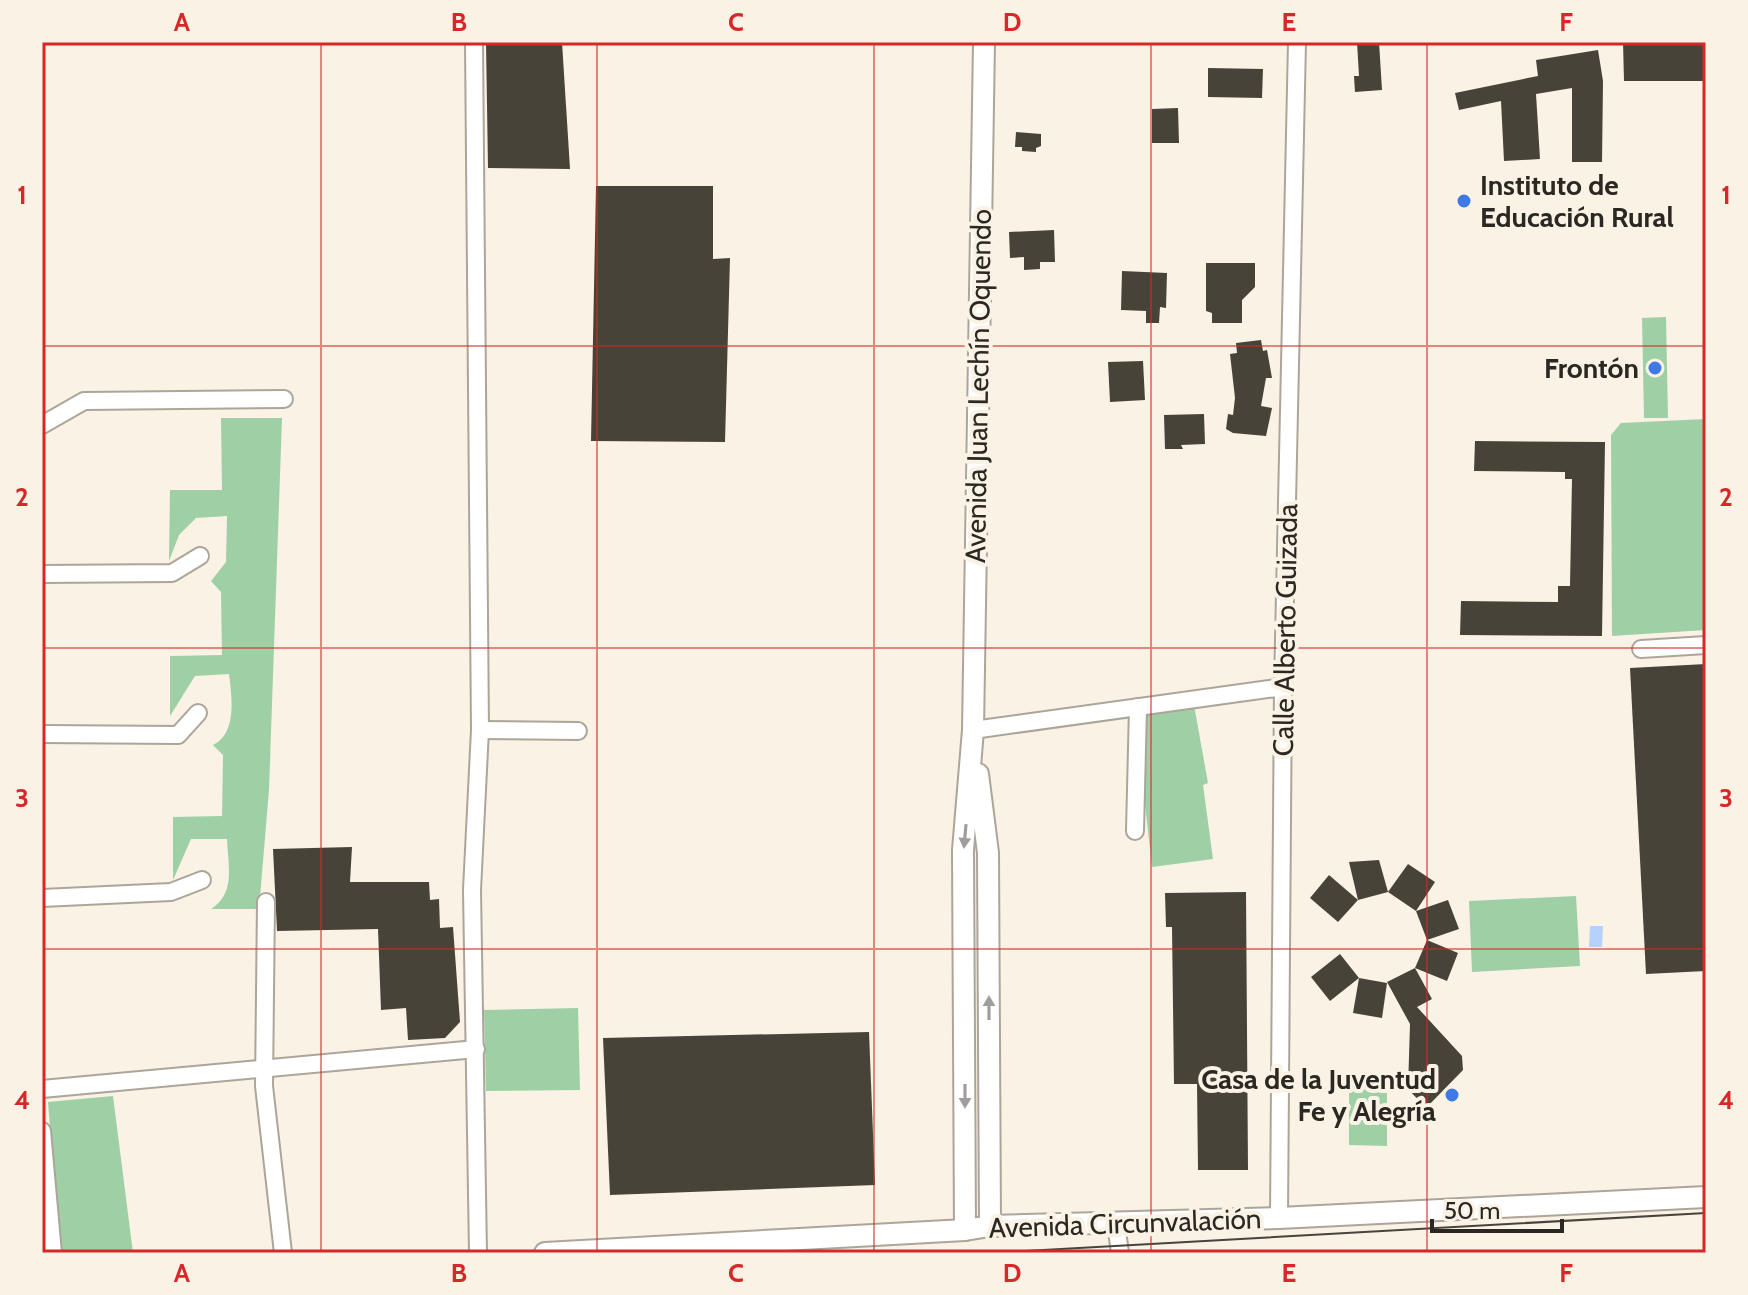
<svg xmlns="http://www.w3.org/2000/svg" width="1748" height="1295" font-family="Cabin,sans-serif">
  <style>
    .green { fill: #9fd0a5 }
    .water { fill: #b5d1fc }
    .building { fill: #484338 }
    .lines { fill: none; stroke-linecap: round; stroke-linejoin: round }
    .minor-casing { stroke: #aca599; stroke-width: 20 }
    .tertiary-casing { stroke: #aca599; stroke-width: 24 }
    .minor { stroke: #fff; stroke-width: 16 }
    .tertiary { stroke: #fff; stroke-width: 20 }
    .tram { stroke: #47433d; stroke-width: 2 }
    .oneway { fill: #a09e9c }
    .grid { fill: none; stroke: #d62828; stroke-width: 2; stroke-opacity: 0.55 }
    .poi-dot { fill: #4078e8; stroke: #f9f2e5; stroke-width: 3 }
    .labels { text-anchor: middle; stroke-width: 8; stroke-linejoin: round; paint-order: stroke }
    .poi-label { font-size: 28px; font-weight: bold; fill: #2b2823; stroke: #f9f2e5; text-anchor: end }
    .street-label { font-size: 28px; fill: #2b2823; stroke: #f9f2e5 }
    .neatline { fill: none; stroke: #d62828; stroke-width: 3 }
    .grid-label { font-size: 26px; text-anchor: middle; font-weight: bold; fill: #d62828 }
  </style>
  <rect width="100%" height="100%" fill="#f9f2e5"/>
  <g class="green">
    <polygon points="1666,317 1668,418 1644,418 1642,318"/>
    <path d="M 221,418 L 282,418 L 269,790 L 259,909 L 211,909 C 236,893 228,866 227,839 L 191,839 L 173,880 L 173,817 L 222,816 L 223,755 L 213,745 C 237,733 232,698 229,674 L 195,676 L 170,716 L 170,656 L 222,655 L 221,592 L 211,581 L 226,562 L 227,516 L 196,518 L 179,535 L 169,561 L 170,490 L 222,490 Z"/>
    <polygon points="1706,419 1706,630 1612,636 1611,435 1621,423"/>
    <polygon points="1194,705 1208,783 1203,785 1213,859 1152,867 1143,786 1142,723 1150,712"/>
    <polygon points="1576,896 1580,966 1472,972 1469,901"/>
    <polygon points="578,1008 580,1090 486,1091 484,1010"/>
    <polygon points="1349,1078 1387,1079 1387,1146 1349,1145"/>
    <polygon points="113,1096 133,1253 60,1253 48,1102"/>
  </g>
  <polygon class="water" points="1590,926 1603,926 1602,947 1589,947"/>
  <g class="building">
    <polygon points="486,42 562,42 570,169 488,168"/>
    <polygon points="1357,42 1379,42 1382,90 1355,92 1354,76 1359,76"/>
    <polygon points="1623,42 1706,42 1706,81 1624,81"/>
    <polygon points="1598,50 1603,81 1602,162 1572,162 1572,88 1536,94 1540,159 1504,161 1501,101 1459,110 1455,93 1538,76 1536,60"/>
    <polygon points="1208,68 1263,69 1262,98 1208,97"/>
    <polygon points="1178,108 1179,143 1152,143 1152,109"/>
    <polygon points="1016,132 1041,134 1041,146 1036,148 1036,152 1022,151 1022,147 1015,147"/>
    <polygon points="596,186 713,186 713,259 730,258 725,442 591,441"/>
    <polygon points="1054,230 1055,262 1040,262 1040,269 1024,270 1024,257 1010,258 1009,232"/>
    <polygon points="1206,263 1255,263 1255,287 1242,300 1242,323 1212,323 1212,313 1206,311"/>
    <polygon points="1122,271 1167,273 1166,308 1160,307 1159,323 1146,323 1146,311 1121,310"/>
    <polygon points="1261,340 1263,351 1267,350 1272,378 1266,378 1261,406 1272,408 1266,436 1233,433 1226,429 1228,414 1233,415 1235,398 1230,354 1237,353 1236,343"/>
    <polygon points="1143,361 1145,400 1110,402 1108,362"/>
    <polygon points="1204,414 1205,444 1181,445 1183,449 1165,449 1164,415"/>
    <polygon points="1475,441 1605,442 1602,636 1460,635 1461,601 1558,602 1558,586 1570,586 1572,479 1565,479 1565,472 1474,471"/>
    <polygon points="1706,664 1706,971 1646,974 1630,668"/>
    <polygon points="352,847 350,882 429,882 430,900 439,899 440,928 453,927 460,1022 445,1038 408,1040 406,1008 381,1010 378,929 277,931 273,849"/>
    <polygon points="1379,860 1388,892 1358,900 1349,862"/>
    <polygon points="1408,864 1435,882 1416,911 1388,892"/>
    <polygon points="1329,875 1358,900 1338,922 1310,898"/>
    <polygon points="1246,892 1248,1170 1198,1170 1197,1084 1174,1084 1172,927 1166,927 1165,893"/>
    <polygon points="1448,900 1459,929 1427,940 1416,911"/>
    <polygon points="1427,940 1458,953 1447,981 1415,968"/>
    <polygon points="1340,954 1359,978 1330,1001 1311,977"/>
    <polygon points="1415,968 1432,999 1417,1007 1462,1056 1463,1070 1426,1108 1408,1089 1410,1024 1387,982"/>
    <polygon points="1359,978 1387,983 1382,1018 1353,1013"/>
    <polygon points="869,1032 875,1185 610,1195 603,1038"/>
  </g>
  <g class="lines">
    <g class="minor-casing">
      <g id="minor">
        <polyline points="474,42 480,730 472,890 478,1253"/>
        <polyline points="42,425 84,401 284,399"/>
        <polyline points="42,574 172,573 200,556"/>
        <polyline points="1641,649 1706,645"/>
        <polyline points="480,730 578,731"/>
        <polyline points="973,730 1283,687"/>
        <polyline points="42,734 178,735 198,713"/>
        <polyline points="1135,831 1138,707"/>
        <polyline points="42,898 171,892 202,880"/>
        <polyline points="266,902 264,1086 283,1253"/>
        <polyline points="42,1089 476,1049"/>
        <polyline points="42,1131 53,1253"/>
        <polyline points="1279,1218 1283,687 1297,42"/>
        <polyline points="1116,1223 1120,1253"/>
      </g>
    </g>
    <g class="tertiary-casing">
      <g id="tertiary">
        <polyline points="978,774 988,853 990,1226"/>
        <polyline points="965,1230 963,850 973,730 984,42"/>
        <polyline points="545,1253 965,1230 990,1226 1279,1218 1706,1197"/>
      </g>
    </g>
    <use href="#minor" class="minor"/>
    <use href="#tertiary" class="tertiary"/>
    <polyline class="tram" points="987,1253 1706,1213"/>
  </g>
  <defs><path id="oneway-solid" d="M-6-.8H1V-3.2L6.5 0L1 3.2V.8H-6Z" transform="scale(2)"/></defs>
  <g class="oneway">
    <use href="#oneway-solid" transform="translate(965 836) rotate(95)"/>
    <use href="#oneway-solid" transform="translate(989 1008) rotate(-90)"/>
    <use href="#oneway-solid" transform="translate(965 1096) rotate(90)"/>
  </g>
  <path class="grid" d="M 321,42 L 321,1253M 597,42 L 597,1253M 874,42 L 874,1253M 1151,42 L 1151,1253M 1427,42 L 1427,1253M 42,346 L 1706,346M 42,648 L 1706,648M 42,949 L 1706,949"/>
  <g class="poi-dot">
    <circle cx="1464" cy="201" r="8"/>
    <circle cx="1655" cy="368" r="8"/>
    <circle cx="1452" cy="1095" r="8"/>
  </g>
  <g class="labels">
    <g class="poi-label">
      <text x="1480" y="195" text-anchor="start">Instituto de<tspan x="1480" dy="32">Educación Rural</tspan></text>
      <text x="1639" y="378">Frontón</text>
      <text x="1436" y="1089">Casa de la Juventud<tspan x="1436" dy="32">Fe y Alegría</tspan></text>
    </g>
    <g class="street-label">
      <text transform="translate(978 386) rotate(-89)" y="10">Avenida Juan Lechín Oquendo</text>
      <text transform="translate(1285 630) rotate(-89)" y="10">Calle Alberto Guizada</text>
      <text transform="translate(1125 1223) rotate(-2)" y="10">Avenida Circunvalación</text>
    </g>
  </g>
  <rect width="1748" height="1295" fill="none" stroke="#f9f2e5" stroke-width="88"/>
  <path d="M1432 1219v12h130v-12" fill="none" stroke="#2b2823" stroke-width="4"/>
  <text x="1444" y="1219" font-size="24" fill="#2b2823" stroke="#f9f2e5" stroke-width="6" paint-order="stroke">50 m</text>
  <rect x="44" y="44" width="1660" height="1207" class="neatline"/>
  <g class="grid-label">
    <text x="182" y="31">A</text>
    <text x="459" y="31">B</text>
    <text x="736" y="31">C</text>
    <text x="1012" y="31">D</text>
    <text x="1289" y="31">E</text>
    <text x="1566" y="31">F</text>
    <text x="22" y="204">1</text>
    <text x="1726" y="204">1</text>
    <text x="22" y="506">2</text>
    <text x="1726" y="506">2</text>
    <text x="22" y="807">3</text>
    <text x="1726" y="807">3</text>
    <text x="22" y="1109">4</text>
    <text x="1726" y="1109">4</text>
    <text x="182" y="1282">A</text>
    <text x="459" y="1282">B</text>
    <text x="736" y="1282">C</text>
    <text x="1012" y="1282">D</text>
    <text x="1289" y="1282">E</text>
    <text x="1566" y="1282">F</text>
  </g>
</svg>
